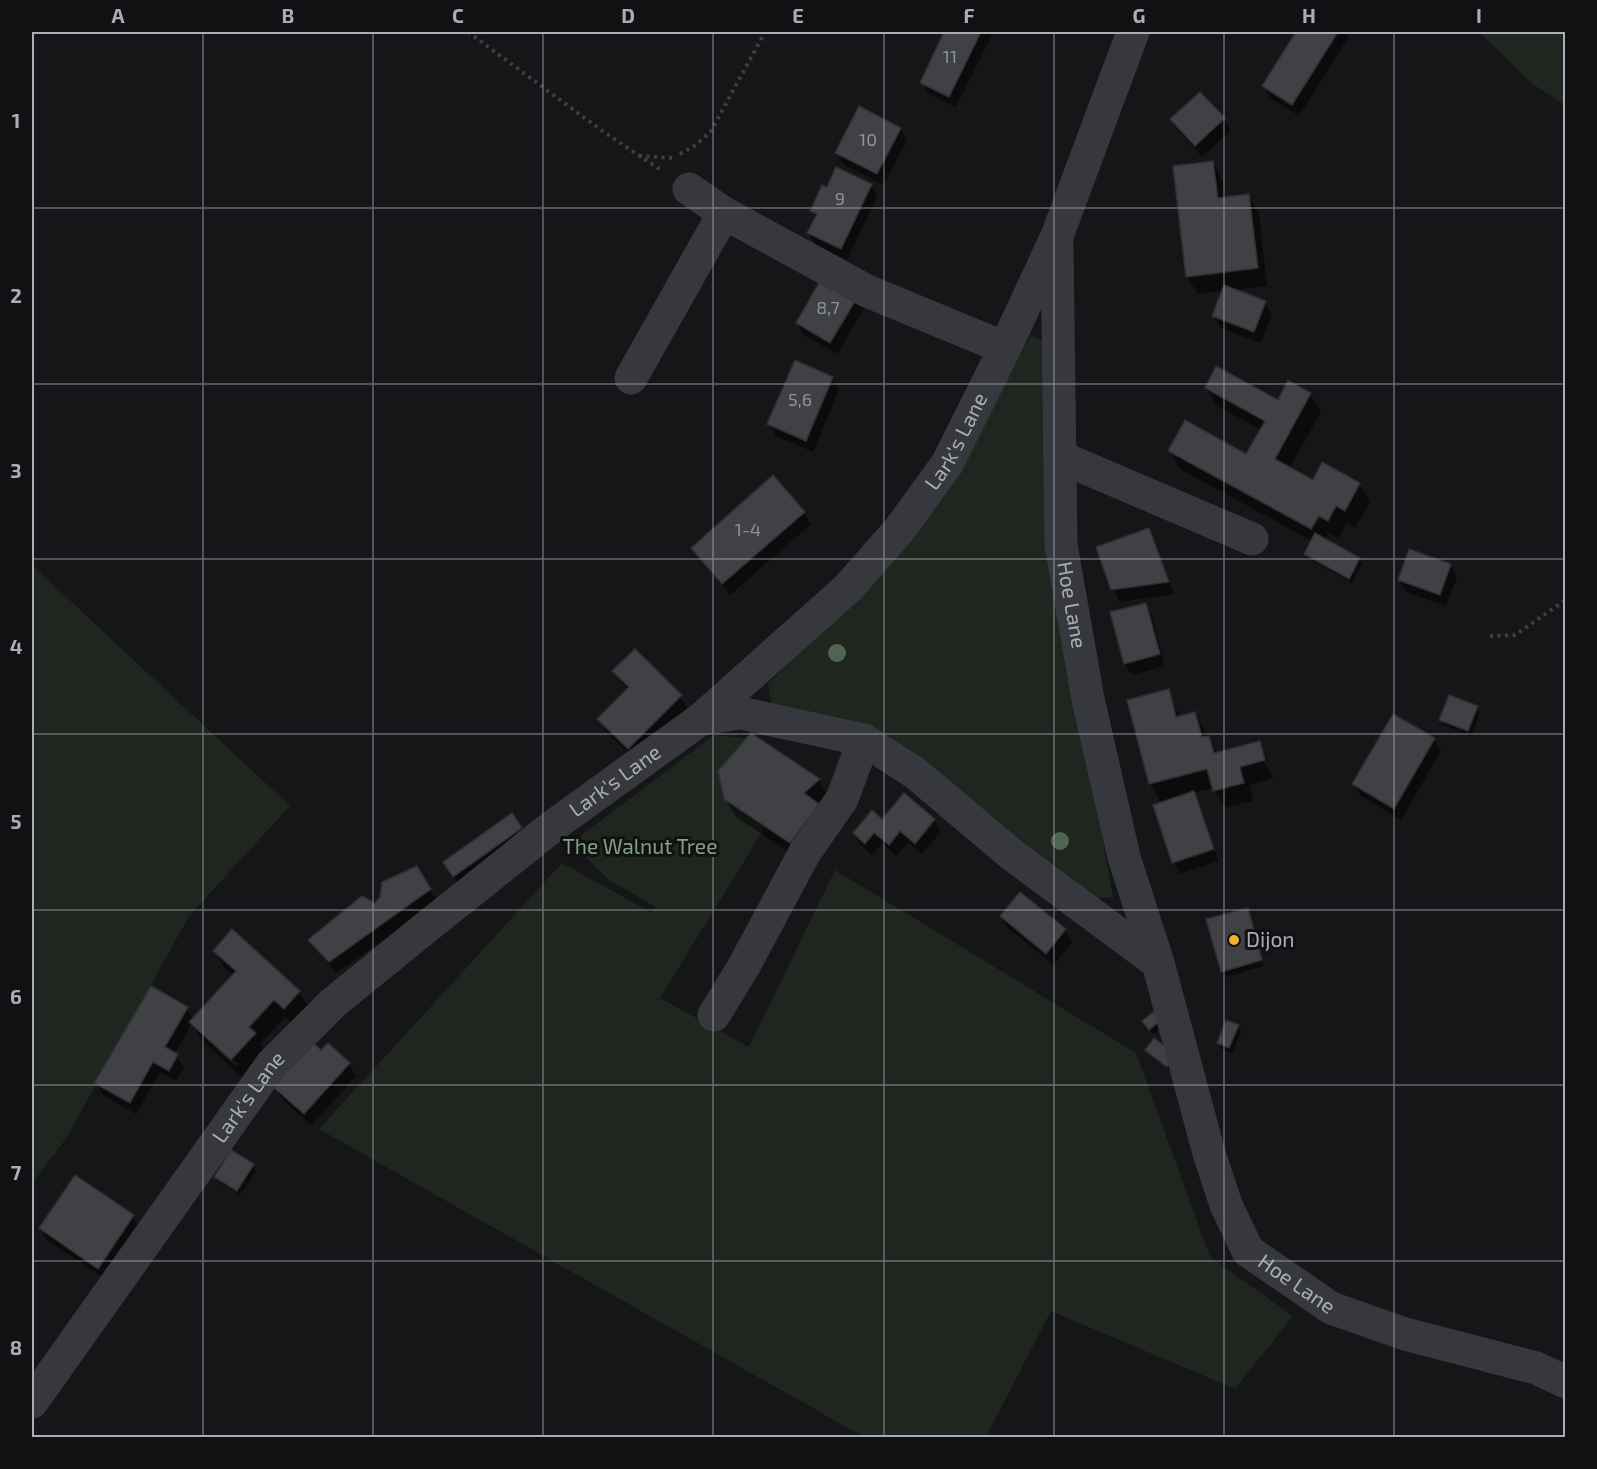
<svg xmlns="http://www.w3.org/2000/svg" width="1597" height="1469" font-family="'Exo 2',sans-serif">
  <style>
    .green { fill: #1e261f }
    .shadow { fill: #0007; fill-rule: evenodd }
    .building { fill: #404145; stroke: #303034; stroke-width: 1.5 }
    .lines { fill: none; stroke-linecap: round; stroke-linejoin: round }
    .path { stroke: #3d3f44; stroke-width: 4; stroke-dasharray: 3 4.5; stroke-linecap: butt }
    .minor { stroke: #37383d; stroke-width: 33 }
    .tree { fill: #506452 }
    .grid { fill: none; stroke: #a8adb8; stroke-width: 1.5; stroke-opacity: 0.55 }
    .poi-dot { fill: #f2b134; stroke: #111113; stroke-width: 2 }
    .labels { text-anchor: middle; stroke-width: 6; stroke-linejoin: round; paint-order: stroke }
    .number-label { font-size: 18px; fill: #8e929b }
    .street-label { font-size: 21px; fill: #a8adb8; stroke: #111113 }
    .park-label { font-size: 21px; fill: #7fa381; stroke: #111113 }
    .poi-label { font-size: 21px; fill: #a8adb8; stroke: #111113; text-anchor: start }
    .neatline { fill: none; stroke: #a8adb8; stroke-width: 2 }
    .grid-label { font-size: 20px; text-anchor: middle; font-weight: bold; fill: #a8adb8 }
  </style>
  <rect width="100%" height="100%" fill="#161618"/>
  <g class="green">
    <polygon points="1479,32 1565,32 1565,105 1531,83"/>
    <polygon points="1031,335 1044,342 1090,770 1113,897 1092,899 976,806 772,709 768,684 921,527 967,455"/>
    <polygon points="32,565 290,806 189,916 67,1137 32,1184"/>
    <polygon points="751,733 718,771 724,799 765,827 660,998 749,1047 835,870 1136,1053 1210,1257 1293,1316 1235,1389 1051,1311 986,1437 864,1437 319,1129 562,863 652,913 656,907 609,880 571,843 714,735 744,738"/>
  </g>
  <g class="shadow">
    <polygon points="938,32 993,33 956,107 929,94 922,83 944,35"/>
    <polygon points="1298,32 1346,32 1349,36 1299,116 1270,98 1264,86"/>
    <polygon points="1224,119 1231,131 1202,157 1179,131 1172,120"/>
    <polygon points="900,129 907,140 884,185 844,165 837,153"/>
    <polygon points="1213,163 1223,181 1225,199 1249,196 1259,214 1267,286 1232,290 1265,303 1272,315 1261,343 1221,328 1214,316 1224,291 1198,294 1187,276"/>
    <polygon points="871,185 877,197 847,260 815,245 809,233 816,218 812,211 827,189"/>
    <polygon points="825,275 865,306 837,354 804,335 797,323"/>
    <polygon points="832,378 839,390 813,452 776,436 769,424"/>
    <polygon points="1206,388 1278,402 1310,394 1321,412 1289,469 1313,482 1359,484 1370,502 1355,528 1347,523 1339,538 1329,533 1325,540 1359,559 1362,564 1352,583 1309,559 1305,554 1312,541 1180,469 1170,451 1247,456 1262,430 1217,406"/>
    <polygon points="804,513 811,524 730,595 693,548"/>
    <polygon points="1149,530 1174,594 1119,602 1098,548"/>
    <polygon points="1450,565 1457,577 1446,606 1406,592 1399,580"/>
    <polygon points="1145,604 1152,616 1165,666 1132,675 1125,664"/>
    <polygon points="614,672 680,696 687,708 635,760 606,731 599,720 628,690"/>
    <polygon points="1168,691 1180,717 1195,713 1218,754 1259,743 1272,769 1267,760 1263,760 1274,778 1249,785 1253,801 1225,808 1214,788 1193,793 1219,861 1180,874 1174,862 1162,804 1150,784 1129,701"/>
    <polygon points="1477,708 1480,713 1471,736 1444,725 1441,720"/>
    <polygon points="1394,716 1434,739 1441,751 1401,820 1361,796 1354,784"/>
    <polygon points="751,735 819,780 829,798 801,860 736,817 725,799"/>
    <polygon points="905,795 934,820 941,832 922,854 908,842 896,856 882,843 872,855 861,845 854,834 882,821"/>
    <polygon points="521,829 528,840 461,887 452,875"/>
    <polygon points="417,868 437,902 336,973 310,940 375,904"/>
    <polygon points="1020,895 1065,930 1072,942 1054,965 1008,928 1001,917"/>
    <polygon points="1247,910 1264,966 1225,977 1222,972"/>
    <path d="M 215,951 L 299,992 L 310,1009 L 295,1026 L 285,1017 L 260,1044 L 265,1052 L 242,1077 L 201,1040 L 192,1023 L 174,1054 L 184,1067 L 176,1081 L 160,1072 L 136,1114 L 103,1095 L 96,1083 L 187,1008 L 193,1020 L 233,976 L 225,969 ZM 205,1034 L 238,1064 L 236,1067 L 203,1036 Z"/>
    <polygon points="1144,1022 1165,1024 1153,1034"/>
    <polygon points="1238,1026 1241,1032 1232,1053 1221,1049 1218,1043"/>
    <polygon points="328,1045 349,1064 356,1076 311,1125 281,1098 274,1086"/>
    <polygon points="1147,1050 1178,1061 1171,1071"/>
    <polygon points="252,1166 256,1171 240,1195 219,1182 216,1177"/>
    <polygon points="132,1216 139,1228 105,1279 47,1240 40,1228"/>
  </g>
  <g class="building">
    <polygon points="944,32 981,32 949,97 920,83"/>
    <polygon points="1296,32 1338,32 1292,105 1262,86"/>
    <polygon points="1200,92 1225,118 1195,146 1170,119"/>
    <polygon points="859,106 901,128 877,174 835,153"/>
    <polygon points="1213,161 1218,198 1249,194 1258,268 1186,277 1173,166"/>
    <polygon points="836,167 872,184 841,249 807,233 817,214 810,211 822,185 827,187"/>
    <polygon points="825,272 860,293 830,343 796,323"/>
    <polygon points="1224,285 1266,301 1254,332 1212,316"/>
    <polygon points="795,360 833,377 806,441 767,424"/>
    <polygon points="1216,366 1278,400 1288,380 1311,393 1275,459 1313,480 1322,462 1360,483 1345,511 1336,506 1328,521 1319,516 1311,529 1168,451 1185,420 1246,454 1265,421 1205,388"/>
    <polygon points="773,475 805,512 722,584 691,548"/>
    <polygon points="1149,528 1169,582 1111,590 1096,547"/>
    <polygon points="1315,533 1360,558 1349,579 1304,554"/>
    <polygon points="1409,549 1451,564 1440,595 1398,580"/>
    <polygon points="1146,603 1160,654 1124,664 1110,612"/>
    <polygon points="635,649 682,695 628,749 597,719 629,687 612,671"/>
    <polygon points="1169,689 1176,717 1195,712 1202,737 1209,736 1214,753 1260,741 1265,760 1240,767 1244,783 1213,791 1207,769 1149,784 1127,700"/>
    <polygon points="1449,695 1478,706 1468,731 1439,720"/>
    <polygon points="1393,714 1435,738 1394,809 1352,784"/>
    <polygon points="751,733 820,779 804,793 819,804 790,843 724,799 718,771"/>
    <polygon points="1194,791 1214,849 1172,863 1153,805"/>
    <polygon points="904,793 935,819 915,844 900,831 889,845 874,833 865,844 853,833 872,810 882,819"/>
    <polygon points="512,813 522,828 453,877 443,862"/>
    <polygon points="417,866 431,889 329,962 308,940 362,896 375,903 380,897 382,882"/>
    <polygon points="1020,892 1066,929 1046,954 1000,916"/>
    <polygon points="1248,908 1262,960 1221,972 1206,919"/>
    <polygon points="232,929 300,991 284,1009 274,1000 249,1027 256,1033 231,1060 189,1022 236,971 213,951"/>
    <polygon points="151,986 188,1007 165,1047 178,1054 169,1071 153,1062 130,1103 94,1083"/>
    <polygon points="1157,1009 1164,1018 1149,1030 1142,1021"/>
    <polygon points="1226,1020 1239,1025 1229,1048 1217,1043"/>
    <polygon points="1154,1038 1176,1055 1167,1067 1145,1050"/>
    <polygon points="312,1042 321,1050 328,1043 350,1063 304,1114 272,1086"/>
    <polygon points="231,1150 254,1164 237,1191 214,1177"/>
    <polygon points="75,1175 134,1215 98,1269 39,1228"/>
  </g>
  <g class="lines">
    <g class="path">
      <polyline points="468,32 601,130 662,171"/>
      <polyline points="680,154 696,145 711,131 765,32"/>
      <polyline points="639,156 674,158"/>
      <polyline points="1490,636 1515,635 1566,600"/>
    </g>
    <g class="minor">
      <polyline points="689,189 724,213 867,291 1005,348"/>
      <path id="s1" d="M 1057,244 L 1061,545 L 1088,699 L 1124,857 L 1158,963 L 1209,1153 L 1226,1205 L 1248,1251 L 1331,1308 L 1405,1334 L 1536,1368 L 1566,1382"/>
      <polyline points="631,378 724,213"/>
      <polyline points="1060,457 1252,539"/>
      <polyline points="701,719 740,713 864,740 915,773 1011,854 1158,963"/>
      <polyline points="714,1015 744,966 805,852 842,799 864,740"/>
      <path id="s2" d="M 32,1402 L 271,1065 L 333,1003 L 429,925 L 553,826 L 701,719 L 848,588 L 899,530 L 947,464 L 1005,348 L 1057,236 L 1133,32"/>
    </g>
  </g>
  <g class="tree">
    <circle cx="837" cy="653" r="9"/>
    <circle cx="1060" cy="841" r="9"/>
  </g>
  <path class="grid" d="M 203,32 L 203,1438M 373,32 L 373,1438M 543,32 L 543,1438M 713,32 L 713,1438M 884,32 L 884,1438M 1054,32 L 1054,1438M 1224,32 L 1224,1438M 1394,32 L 1394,1438M 32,208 L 1566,208M 32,384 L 1566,384M 32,559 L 1566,559M 32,734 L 1566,734M 32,910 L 1566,910M 32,1085 L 1566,1085M 32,1261 L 1566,1261"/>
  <circle class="poi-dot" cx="1234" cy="940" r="6"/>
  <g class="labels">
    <g class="number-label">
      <text x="950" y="63">11</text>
      <text x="868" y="146">10</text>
      <text x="840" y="205">9</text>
      <text x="828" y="314">8,7</text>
      <text x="800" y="406">5,6</text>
      <text x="748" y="536">1-4</text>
    </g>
    <g class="street-label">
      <text dy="7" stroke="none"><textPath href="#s2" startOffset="1346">Lark's Lane</textPath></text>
      <text dy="7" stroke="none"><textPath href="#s1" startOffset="362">Hoe Lane</textPath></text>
      <text dy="7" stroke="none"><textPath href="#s2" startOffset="860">Lark's Lane</textPath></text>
      <text dy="7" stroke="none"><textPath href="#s2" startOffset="374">Lark's Lane</textPath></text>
      <text dy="7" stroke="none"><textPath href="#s1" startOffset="1092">Hoe Lane</textPath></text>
    </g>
    <g class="park-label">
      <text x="640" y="854">The Walnut Tree</text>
    </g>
    <g class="poi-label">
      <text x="1246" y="947">Dijon</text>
    </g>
  </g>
  <rect width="1597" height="1469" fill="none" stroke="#111113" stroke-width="66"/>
  <rect x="33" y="33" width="1531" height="1403" class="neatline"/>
  <g class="grid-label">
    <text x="118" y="23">A</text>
    <text x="288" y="23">B</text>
    <text x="458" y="23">C</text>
    <text x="628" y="23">D</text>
    <text x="798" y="23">E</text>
    <text x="969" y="23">F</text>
    <text x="1139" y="23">G</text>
    <text x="1309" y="23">H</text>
    <text x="1479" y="23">I</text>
    <text x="16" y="128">1</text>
    <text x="16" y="303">2</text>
    <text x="16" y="478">3</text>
    <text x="16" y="654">4</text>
    <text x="16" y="829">5</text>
    <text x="16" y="1004">6</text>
    <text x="16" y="1180">7</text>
    <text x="16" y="1355">8</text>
  </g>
</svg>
